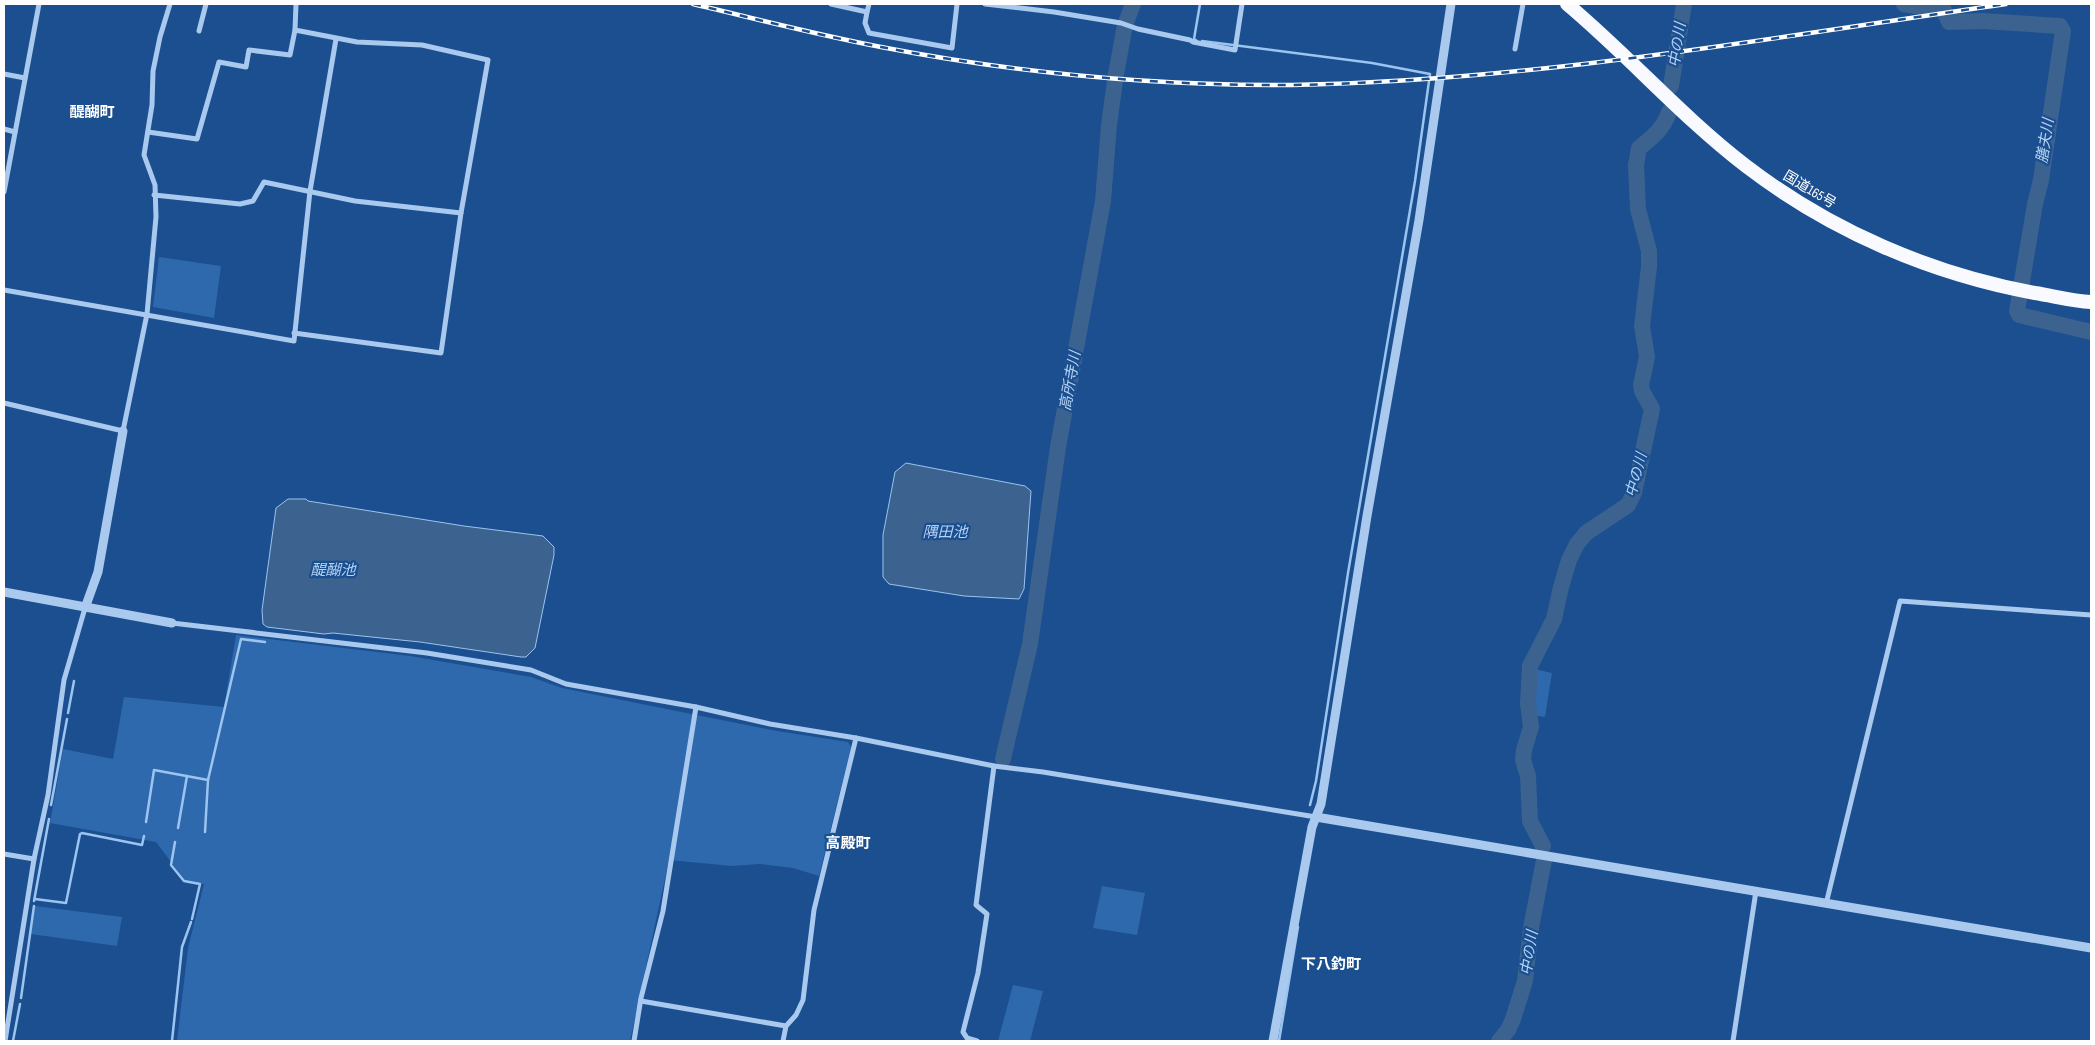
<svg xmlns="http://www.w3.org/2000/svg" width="2095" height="1045" font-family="'Sofia Sans Condensed','Noto Sans JP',sans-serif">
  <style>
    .green { fill: #2e69ad }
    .water { fill: #3c6290; stroke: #9cc4f0 }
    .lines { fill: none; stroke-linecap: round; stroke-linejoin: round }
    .stream { stroke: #9cc4f0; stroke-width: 2.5 }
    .river { stroke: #3c6290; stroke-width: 16 }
    .minor { stroke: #a9c9ee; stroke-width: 5 }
    .tertiary { stroke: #a9c9ee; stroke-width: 9 }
    .trunk { stroke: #f8faff; stroke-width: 14 }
    .rail-casing { stroke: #fff; stroke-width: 4.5 }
    .rail { stroke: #1b4f8f; stroke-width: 2.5; stroke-dasharray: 8; stroke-linecap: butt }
    .labels { text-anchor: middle; stroke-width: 4.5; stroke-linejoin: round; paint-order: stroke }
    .street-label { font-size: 14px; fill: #fff; stroke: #1b4f8f }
    .water-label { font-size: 15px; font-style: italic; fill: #b5d3f5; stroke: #1b4f8f }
    .neighbourhood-label { font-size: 15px; font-weight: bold; fill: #fff; stroke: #1b4f8f }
  </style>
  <rect width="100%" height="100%" fill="#1b4f8f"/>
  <g class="green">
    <polygon points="159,257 221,266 214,318 153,307"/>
    <polygon points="236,635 410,656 531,677 562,688 777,731 848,742 851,747 819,876 793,868 760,864 732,866 669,860 630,1041 177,1041 188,948 204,884 186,882 156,842 50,823 63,749 113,759 124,697 224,707"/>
    <polygon points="1534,669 1552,673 1545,717 1533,715 1531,704"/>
    <polygon points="1102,886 1145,893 1137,935 1093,928"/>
    <polygon points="35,906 122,917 117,946 31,934"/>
    <polygon points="1013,985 1043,991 1030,1041 998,1041"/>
  </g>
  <g class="water">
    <polygon points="906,463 1025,486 1031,491 1024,589 1019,599 964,596 889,584 883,577 883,535 895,472"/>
    <polygon points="288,499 306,499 308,501 464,526 543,536 554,547 554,555 535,648 526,657 521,657 420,642 333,633 324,634 267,627 263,624 262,610 276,508"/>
  </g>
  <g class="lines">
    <g class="stream">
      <polyline points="1197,41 1194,39 1200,4"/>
      <polyline points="1202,41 1372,63 1430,74 1415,181 1348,573 1316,781 1310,805"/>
      <polyline points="68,713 74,681"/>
      <polyline points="51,805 67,719"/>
      <polyline points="146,822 154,770 208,780 241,639 265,642"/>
      <polyline points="178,828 187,776"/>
      <polyline points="205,832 208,780"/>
      <polyline points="175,842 171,865 184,881 200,884 192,919"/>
      <polyline points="35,899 66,903 80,834 82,833 142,845 144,836"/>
      <polyline points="34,901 49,819"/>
      <polyline points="21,998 34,906"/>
      <polyline points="13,1041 20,1004"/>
      <polyline points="172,1041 182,947 191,922"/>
      <polyline points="1279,1041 1298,927"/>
    </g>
    <g class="river">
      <polyline points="1904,4 1921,7 1936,4"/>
      <polyline points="1938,4 1942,6 1949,22 1982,21 2060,26 2063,31 2041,180 2035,204 2017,311 2019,315 2091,332"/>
      <polyline points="1671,86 1684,4"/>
      <polyline points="1003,759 1030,644 1058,447 1103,201 1109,125 1116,74 1125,25 1133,4"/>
      <path d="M 1543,846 L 1530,821 L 1528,776 L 1523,760 L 1524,750 L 1531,727 L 1528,704 L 1530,666 L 1554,619 L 1561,587 L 1569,560 L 1577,544 L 1586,533 L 1628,505 L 1634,493 L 1652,409 L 1642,391 L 1641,385 L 1647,357 L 1642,326 L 1649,267 L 1649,251 L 1638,209 L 1636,165 L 1639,148 C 1652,138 1664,128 1669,112"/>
      <polyline points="1499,1041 1508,1030 1513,1019 1525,981 1531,928 1544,860"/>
    </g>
    <g class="minor">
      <polyline points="831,4 867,12 869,4"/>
      <polyline points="985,4 1054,12 1121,23 1138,29 1190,40 1193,42 1235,50 1242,4"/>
      <polyline points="867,12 865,23 869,33 952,48 957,4"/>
      <polyline points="199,31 206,4"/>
      <polyline points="1515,49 1523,4"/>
      <polyline points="4,74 25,78"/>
      <polyline points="4,129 15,132"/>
      <polyline points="148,132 197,139 219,62 246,67 249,50 290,55 295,30"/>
      <polyline points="4,192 39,4"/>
      <polyline points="154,195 240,204 253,201 264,182 355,201 461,213"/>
      <polyline points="4,290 294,341 310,191 336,39"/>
      <polyline points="294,333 441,353 461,213 488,60 422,45 357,42 295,30 296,4"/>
      <polyline points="4,403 123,431 147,314 156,217 155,185 144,155 152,105 153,71 160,37 170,4"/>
      <polyline points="172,623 427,653 531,670 566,684 696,707 770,724 856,738 994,766 1043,772 1316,817"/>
      <polyline points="4,854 34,859"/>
      <polyline points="1826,904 1900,601 2091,615"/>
      <polyline points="641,1001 786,1026"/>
      <polyline points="5,1041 34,859 48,795 64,680 85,608"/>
      <polyline points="634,1041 641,998 663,911 696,707"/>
      <polyline points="783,1041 786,1026 796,1015 803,1000 814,910 856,738"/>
      <polyline points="977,1041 967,1038 963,1032 978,973 987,914 976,905 994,766"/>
      <polyline points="1733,1041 1756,891"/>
    </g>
    <g class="tertiary">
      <polyline points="4,592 172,623"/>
      <polyline points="85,608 98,572 123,431"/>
      <polyline points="1316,817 2091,948"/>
      <polyline points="1273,1041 1312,827 1321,804 1367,516 1419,220 1451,4"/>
    </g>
    <path class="trunk" d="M 1567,4 C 1629,56 1682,117 1746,166 C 1831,231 1931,274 2035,293 C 2054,296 2072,301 2091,302"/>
    <g class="rail-casing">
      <path id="rail" d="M 693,4 C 756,19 818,35 881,47 C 1016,73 1155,86 1292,85 C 1532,81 1769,38 2006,4"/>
    </g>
    <use href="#rail" class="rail"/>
  </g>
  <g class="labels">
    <g class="street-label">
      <text transform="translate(1810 189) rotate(31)" y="5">国道165号</text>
    </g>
    <g class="water-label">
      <text transform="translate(1677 45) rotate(-81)" y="5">中の川</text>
      <text transform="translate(2045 141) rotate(-81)" y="5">膳夫川</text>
      <text transform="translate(1070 381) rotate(-80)" y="5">高所寺川</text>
      <text transform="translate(1636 475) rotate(-75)" y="5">中の川</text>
      <text x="945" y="537">隅田池</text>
      <text x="333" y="575">醍醐池</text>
      <text transform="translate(1529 953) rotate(-81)" y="5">中の川</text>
    </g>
    <g class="neighbourhood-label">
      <text x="92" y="117">醍醐町</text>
      <text x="848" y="848">高殿町</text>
      <text x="1331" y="969">下八釣町</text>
    </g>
  </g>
  <rect width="2095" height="1045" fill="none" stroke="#ffffff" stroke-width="10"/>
</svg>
